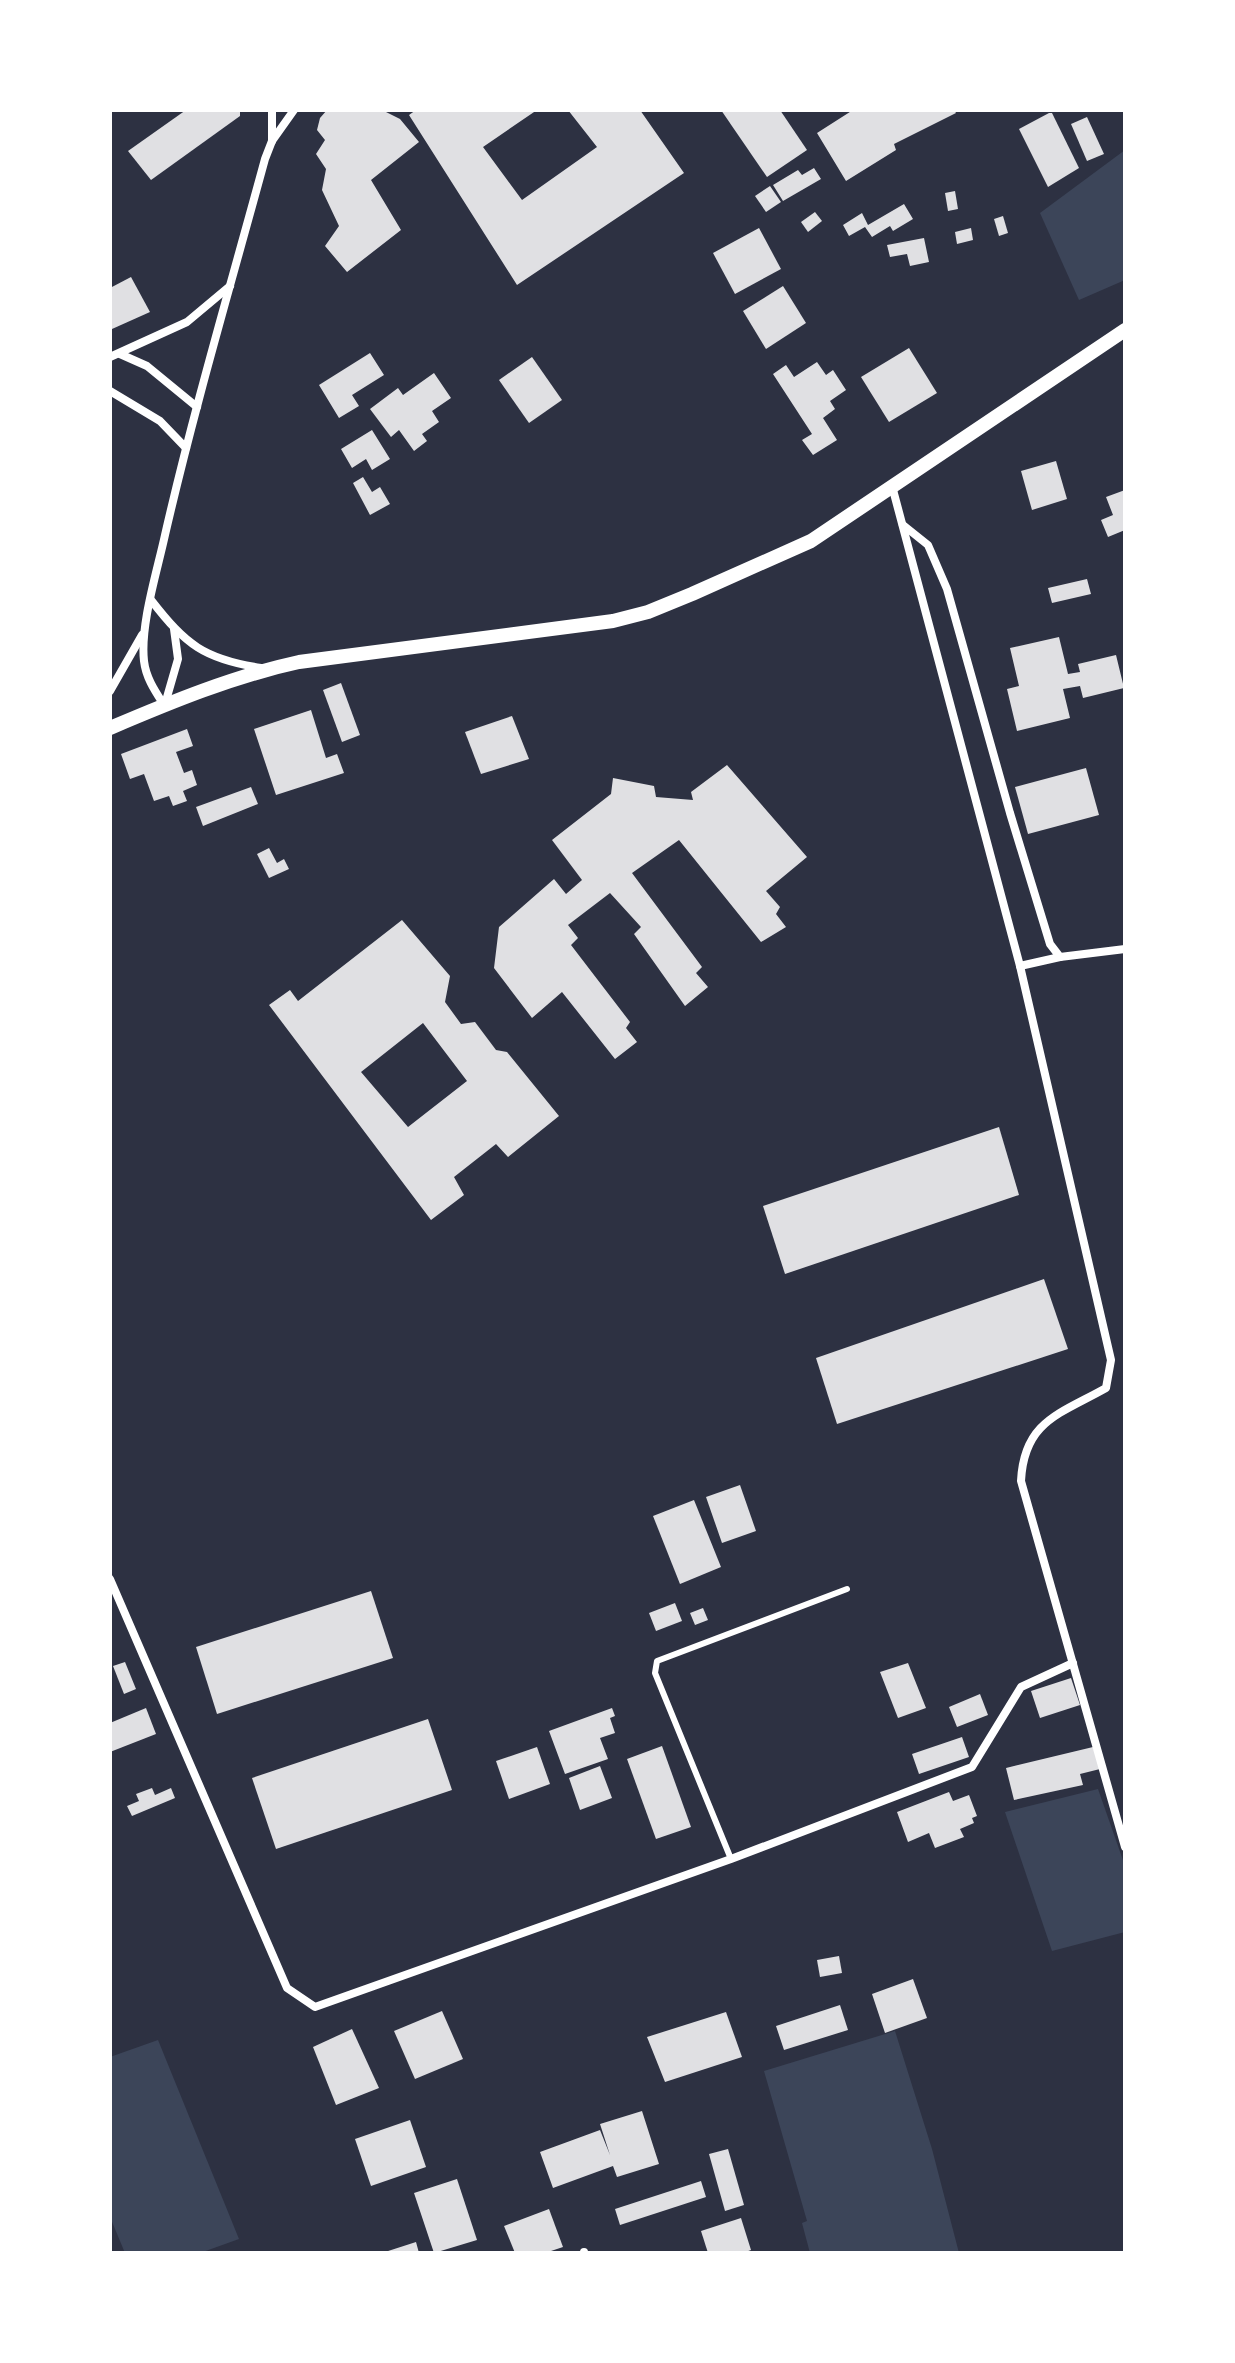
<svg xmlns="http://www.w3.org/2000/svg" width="1235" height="2363" font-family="'Source Sans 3',sans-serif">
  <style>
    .green { fill: #3c4559 }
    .building { fill: #e0e0e3; fill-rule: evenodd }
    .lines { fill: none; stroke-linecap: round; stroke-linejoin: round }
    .service { stroke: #fff; stroke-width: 6 }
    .minor { stroke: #fff; stroke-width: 8 }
    .tertiary { stroke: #fff; stroke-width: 14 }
  </style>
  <rect width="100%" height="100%" fill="#2d3142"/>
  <g class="green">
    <polygon points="1125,150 1125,280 1079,300 1040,213"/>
    <polygon points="1098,1789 1125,1866 1125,1932 1052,1951 1005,1812"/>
    <polygon points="895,2031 932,2149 959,2253 810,2253 802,2223 807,2221 764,2071"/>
    <polygon points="158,2040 239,2239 200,2253 125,2253 110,2217 110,2057"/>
  </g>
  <g class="building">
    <polygon points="186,110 240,110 240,116 151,180 128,151"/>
    <polygon points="327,110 384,111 400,119 419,142 371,180 401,230 347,272 325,246 339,226 322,190 326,169 316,154 325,140 317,130 320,118"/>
    <polygon points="416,110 537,110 483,147 522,200 597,147 568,110 640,110 684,173 517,285 409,115"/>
    <polygon points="721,110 780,110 807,150 767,177"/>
    <polygon points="853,110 954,110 956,113 894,144 896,150 846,181 817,133"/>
    <polygon points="1049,113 1052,113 1079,168 1048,187 1019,129"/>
    <polygon points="1087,117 1104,154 1087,161 1071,124"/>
    <polygon points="814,168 821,179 783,201 773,185 798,170 802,175"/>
    <polygon points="770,186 781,202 766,212 755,196"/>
    <polygon points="955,191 958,209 948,211 945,193"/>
    <polygon points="904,204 913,219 893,231 890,226 872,237 865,227 849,236 843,225 862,213 868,225"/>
    <polygon points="815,212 822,221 808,232 801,222"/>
    <polygon points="1003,216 1008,233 999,236 994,219"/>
    <polygon points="759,228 781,269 735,294 713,253"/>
    <polygon points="971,228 973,240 957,244 955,232"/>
    <polygon points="924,238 929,262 910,266 907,254 890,257 887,245"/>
    <polygon points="131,277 150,312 112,329 110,288"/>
    <polygon points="783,286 806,323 766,349 743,311"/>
    <polygon points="909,348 937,393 889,422 861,377"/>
    <polygon points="370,353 384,375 352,395 359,406 339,418 319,385"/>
    <polygon points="532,357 562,400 529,423 499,380"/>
    <polygon points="817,362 826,375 833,370 846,390 830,401 835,409 823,418 837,440 813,455 802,440 812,434 773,374 786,365 794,377"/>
    <polygon points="434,373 451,398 432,411 439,422 422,434 427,441 414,451 399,430 391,437 370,409 398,388 403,395"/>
    <polygon points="372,430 390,459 372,470 366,459 352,468 341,449"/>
    <polygon points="1056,461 1067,499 1032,510 1021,471"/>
    <polygon points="363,477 372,492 380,487 390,504 370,515 353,483"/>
    <polygon points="1125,490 1125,530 1108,537 1101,520 1113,515 1106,497"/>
    <polygon points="1087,579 1091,594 1052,603 1048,588"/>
    <polygon points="1059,637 1068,674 1080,672 1078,664 1116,655 1124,688 1083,698 1080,686 1063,689 1070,718 1017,731 1007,689 1019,686 1010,648"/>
    <polygon points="341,683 360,735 342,742 323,690"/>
    <polygon points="311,710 326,758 337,754 344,773 276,795 254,729"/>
    <polygon points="512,716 529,759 481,774 465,732"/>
    <polygon points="187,729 193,746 176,752 184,773 192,770 197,785 183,791 187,801 173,806 169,796 154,801 144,774 130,779 121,754"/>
    <polygon points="727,765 807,857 766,891 780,907 776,914 786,927 761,942 679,840 632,873 702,967 696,973 708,987 685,1006 634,934 641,927 610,893 568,925 578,938 571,945 630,1022 626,1028 637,1042 615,1059 562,992 532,1018 494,968 499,927 554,879 566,894 582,880 552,840 611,794 613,778 654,786 656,797 693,800 691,792"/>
    <polygon points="1086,768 1099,815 1028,834 1015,787"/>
    <polygon points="251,787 258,804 203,826 196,807"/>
    <polygon points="269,848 277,863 284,859 289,869 269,878 257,854"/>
    <path d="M 402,920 L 450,976 L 445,1002 L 461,1024 L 475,1022 L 496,1050 L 507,1052 L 559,1116 L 508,1157 L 496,1144 L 454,1177 L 464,1195 L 431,1220 L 269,1005 L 290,990 L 298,1001 ZM 423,1023 L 467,1081 L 408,1127 L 361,1072 Z"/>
    <polygon points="999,1127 1019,1195 785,1274 763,1206"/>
    <polygon points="1044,1279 1068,1349 837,1424 816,1358"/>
    <polygon points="740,1485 756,1531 722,1543 706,1497"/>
    <polygon points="694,1500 721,1567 680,1584 653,1516"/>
    <polygon points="371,1591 393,1658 217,1714 196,1647"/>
    <polygon points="675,1603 682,1621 656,1631 649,1613"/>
    <polygon points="703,1608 708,1620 695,1625 690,1613"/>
    <polygon points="125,1662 136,1689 124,1694 113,1666"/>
    <polygon points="908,1663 926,1708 898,1718 880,1672"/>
    <polygon points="1071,1678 1080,1705 1040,1718 1031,1691"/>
    <polygon points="980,1694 988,1715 957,1727 949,1707"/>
    <polygon points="146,1708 156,1734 110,1752 110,1723"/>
    <polygon points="612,1708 615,1716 610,1718 615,1733 600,1738 608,1759 565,1774 549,1731"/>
    <polygon points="428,1719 452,1790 276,1849 252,1778"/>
    <polygon points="962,1737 969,1757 919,1774 912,1754"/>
    <polygon points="662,1746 691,1827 656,1839 627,1759"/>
    <polygon points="537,1747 550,1784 509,1799 496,1761"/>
    <polygon points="1093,1747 1100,1769 1080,1774 1083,1785 1014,1800 1006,1768"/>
    <polygon points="600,1766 612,1798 580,1810 569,1778"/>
    <polygon points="152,1788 155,1795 171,1788 175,1798 132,1816 127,1806 139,1801 136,1794"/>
    <polygon points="949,1792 953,1801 969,1795 977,1816 972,1818 974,1823 960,1829 964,1837 935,1848 929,1833 908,1842 897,1812"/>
    <polygon points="839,1956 842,1973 820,1977 817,1960"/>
    <polygon points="913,1979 927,2018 885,2033 872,1994"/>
    <polygon points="840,2005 848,2030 784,2050 776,2026"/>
    <polygon points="442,2011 463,2059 415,2079 394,2031"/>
    <polygon points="726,2012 742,2057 665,2082 647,2037"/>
    <polygon points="352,2029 379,2088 336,2105 313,2047"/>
    <polygon points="642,2111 659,2164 617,2177 613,2166 553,2188 540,2152 600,2130 610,2155 600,2124"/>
    <polygon points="410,2120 426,2167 371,2186 355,2139"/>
    <polygon points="728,2149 744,2205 725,2211 709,2154"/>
    <polygon points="457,2179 477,2240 434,2253 414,2193"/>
    <polygon points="701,2181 706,2197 620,2225 615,2209"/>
    <polygon points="549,2209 563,2247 545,2253 515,2253 504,2226"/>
    <polygon points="741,2218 751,2250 743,2253 708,2253 701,2231"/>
    <polygon points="416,2242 419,2253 385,2253 385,2252"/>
  </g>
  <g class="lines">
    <polyline class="service" points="731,1859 655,1673 657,1661 847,1589"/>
    <g class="minor">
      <polyline points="272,141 272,110"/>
      <polyline points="120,354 147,366 197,407"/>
      <polyline points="110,357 187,322 230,286"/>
      <polyline points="110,391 160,421 186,448"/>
      <path d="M 892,486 L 1020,966 L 1111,1360 L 1106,1388 C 1060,1414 1024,1421 1021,1481 L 1125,1847"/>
      <polyline points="903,525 928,545 947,589 1010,813 1050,944 1060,957 1125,949"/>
      <path d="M 151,600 C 186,645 204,659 261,668"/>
      <polyline points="110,691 142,635"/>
      <polyline points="165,704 178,659 174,629"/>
      <path d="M 164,705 C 155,691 146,678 144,661 C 140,625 157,572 165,535 C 194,409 231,284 265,159 L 272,141 L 294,110"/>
      <polyline points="1020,966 1060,957"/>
      <polyline points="110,1579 287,1988 315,2007 731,1859 972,1767 1021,1687 1073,1663"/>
      <polyline points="584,2252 584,2253"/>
    </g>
    <path class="tertiary" d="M 110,728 C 171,702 234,676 299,662 L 613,621 L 648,612 L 692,594 L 811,541 L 1125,330"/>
  </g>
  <rect width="1235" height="2363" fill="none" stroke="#ffffff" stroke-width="224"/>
</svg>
